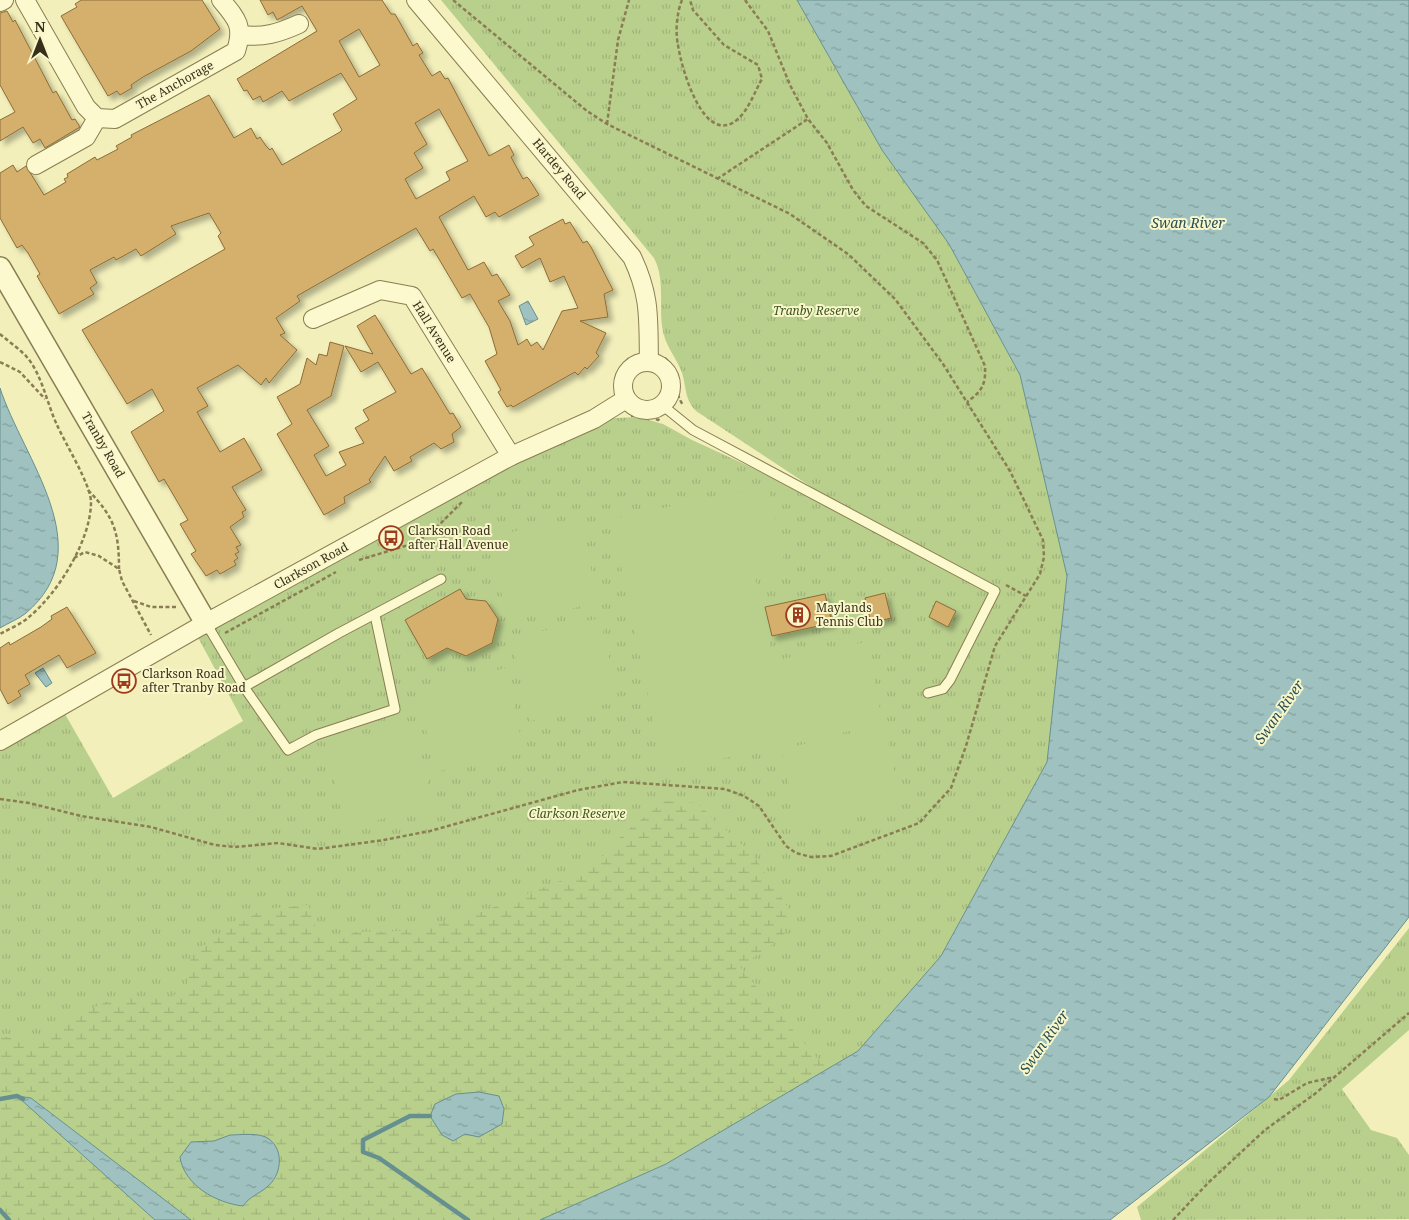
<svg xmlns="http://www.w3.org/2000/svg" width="1409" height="1220" font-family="'Noto Serif',serif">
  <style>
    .grass { fill: url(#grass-tufts) }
    .wetland { fill: url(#wetland-marsh) }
    .pitch { fill: #b9d08d }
    .water { fill: url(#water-ripples); stroke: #66908f }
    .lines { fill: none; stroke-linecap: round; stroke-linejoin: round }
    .stream { stroke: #66908f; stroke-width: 4.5 }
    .building { fill: #d4b06c; stroke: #8c6c36; fill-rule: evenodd; filter: url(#shadow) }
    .service-casing { stroke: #8a7d53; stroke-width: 11 }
    .minor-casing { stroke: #8a7d53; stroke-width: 20 }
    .tertiary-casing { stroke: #8a7d53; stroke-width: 24 }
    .path { stroke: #8a7d53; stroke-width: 2.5; stroke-dasharray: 4 2.5; stroke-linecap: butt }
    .service { stroke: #fcf9ce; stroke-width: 9 }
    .minor { stroke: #fcf9ce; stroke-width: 18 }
    .tertiary { stroke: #fcf9ce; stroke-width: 21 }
    .labels { text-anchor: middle; stroke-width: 4; stroke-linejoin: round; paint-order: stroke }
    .street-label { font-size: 12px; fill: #372f19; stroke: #f9f6ca }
    .park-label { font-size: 12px; font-style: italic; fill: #3b561e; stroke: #f9f6ca }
    .poi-label { font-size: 12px; fill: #372f19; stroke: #f9f6ca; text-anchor: start }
    .water-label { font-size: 14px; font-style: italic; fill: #275059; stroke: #f9f6ca }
  </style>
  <defs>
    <pattern id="grass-tufts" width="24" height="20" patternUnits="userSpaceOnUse" patternTransform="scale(1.25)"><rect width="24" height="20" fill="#b9d08d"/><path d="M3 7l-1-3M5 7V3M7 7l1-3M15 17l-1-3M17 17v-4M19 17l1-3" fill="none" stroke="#a0b379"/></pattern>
    <pattern id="wetland-marsh" width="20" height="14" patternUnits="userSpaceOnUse" patternTransform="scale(1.25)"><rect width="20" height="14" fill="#b9d08d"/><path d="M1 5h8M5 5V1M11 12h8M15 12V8" fill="none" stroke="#a0b379"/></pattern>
    <pattern id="water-ripples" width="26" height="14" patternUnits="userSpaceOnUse" patternTransform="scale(1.25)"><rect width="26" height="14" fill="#9fc2c0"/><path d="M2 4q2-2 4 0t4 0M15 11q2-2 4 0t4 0" fill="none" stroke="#829e9b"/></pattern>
    <filter id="shadow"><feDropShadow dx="4.5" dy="4.5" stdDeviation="2.5" flood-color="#0004"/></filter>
  </defs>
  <rect width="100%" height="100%" fill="#f2efba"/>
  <g class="grass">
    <path d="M 441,0 L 797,0 L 882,150 L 949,244 L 1020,375 L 1067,576 L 1047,762 L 941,956 L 858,1051 L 666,1164 L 540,1220 L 191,1220 L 31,1098 L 18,1096 L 155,1220 L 0,1220 L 0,745 L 61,707 L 113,798 L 243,721 L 194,630 L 594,419 L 638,417 L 663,424 L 692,440 L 851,513 L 696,411 C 683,398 687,383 680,368 C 673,352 665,346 662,326 C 659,303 665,279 654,258 Z"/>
    <polygon points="1409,928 1409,1030 1342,1089 1371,1130 1397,1138 1409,1155 1409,1219 1141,1220 1137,1207 1289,1080"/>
  </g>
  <polygon class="wetland" points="665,801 697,803 753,855 789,909 784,936 740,967 816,1057 829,1068 666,1164 540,1220 191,1220 31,1098 18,1096 155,1220 0,1220 0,1036 36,1041 72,1017 113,999 171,997 188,986 191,953 263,909 308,905 316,928 336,943 354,932 399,931 471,916 565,879 600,859 624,833"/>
  <g class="pitch">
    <polygon points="768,486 786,569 755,576 773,661 866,642 883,724 664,771 611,519"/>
    <polygon points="581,518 598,603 507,621 490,536"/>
    <polygon points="600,618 619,701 530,721 511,638"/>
    <polygon points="506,668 524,753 435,772 417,687"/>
    <polygon points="415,724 433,808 345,827 326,743"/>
    <polygon points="885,727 902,808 799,829 781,749"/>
  </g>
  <g class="water">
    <polygon points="797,0 1409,0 1409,917 1269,1097 1110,1220 540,1220 666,1164 858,1051 941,956 1047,762 1067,576 1020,375 949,244 882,150"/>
    <polygon points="528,301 538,319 526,325 519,306"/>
    <path d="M 0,388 C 23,459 102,549 26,613 C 19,619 8,623 0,628 Z"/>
    <polygon points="43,668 52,683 46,687 35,673"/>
    <polygon points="479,1092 499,1096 504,1109 502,1124 479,1137 465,1134 453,1141 442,1135 430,1116 435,1104 456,1094"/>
    <polygon points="17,1096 31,1098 191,1220 155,1220"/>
    <path d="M 230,1135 C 241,1135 260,1132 269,1139 C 285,1151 281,1176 267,1187 C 259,1194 250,1196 243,1206 C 216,1203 184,1185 180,1157 L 191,1142 L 214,1141 Z"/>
  </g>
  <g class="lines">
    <g class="stream">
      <polyline points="0,1099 17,1096 23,1099"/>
      <polyline points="430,1116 410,1116 363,1140 363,1152 379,1158 468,1220"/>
      <polyline points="0,1210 9,1220"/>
    </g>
  </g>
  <g class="building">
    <polygon points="81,0 202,0 220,29 191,51 143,77 131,85 132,88 120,95 117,91 108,96 61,16 77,7 75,4"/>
    <path d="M 260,0 L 382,0 L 391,14 L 395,14 L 413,46 L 417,43 L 423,53 L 419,55 L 432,76 L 440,71 L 445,79 L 448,78 L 489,156 L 509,145 L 514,155 L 511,157 L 523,179 L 527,177 L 529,179 L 539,195 L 499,217 L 495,212 L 486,217 L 474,196 L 439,217 L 468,270 L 484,262 L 492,276 L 497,274 L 510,295 L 498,301 L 510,321 L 518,345 L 527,339 L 531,346 L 537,342 L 543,350 L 562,311 L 578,308 L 564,276 L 550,282 L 540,258 L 522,268 L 515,256 L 534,245 L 529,237 L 563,219 L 565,224 L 570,222 L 583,243 L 587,241 L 591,247 L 613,290 L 604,294 L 608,317 L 580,321 L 606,333 L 596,353 L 599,356 L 587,369 L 585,367 L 578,375 L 575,372 L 513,407 L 511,405 L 507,407 L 498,392 L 501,390 L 485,361 L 497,354 L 489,327 L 482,315 L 470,294 L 462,298 L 433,249 L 430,251 L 416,228 L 297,296 L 300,301 L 276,318 L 285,333 L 280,335 L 297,350 L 269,383 L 266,378 L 261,385 L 238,365 L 197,388 L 208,406 L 197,412 L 220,452 L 244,438 L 262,470 L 232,487 L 246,510 L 242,512 L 244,517 L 230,527 L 241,545 L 236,547 L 239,552 L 235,554 L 238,558 L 234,561 L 236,565 L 220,574 L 217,570 L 206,576 L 191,554 L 196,551 L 180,524 L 188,520 L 164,479 L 159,482 L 131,432 L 164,411 L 152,389 L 127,404 L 82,330 L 225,249 L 218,236 L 221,233 L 209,213 L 171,226 L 176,234 L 141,256 L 136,249 L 116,260 L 114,257 L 90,270 L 97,283 L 90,288 L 94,294 L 59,314 L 37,276 L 40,274 L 28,253 L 22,245 L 17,248 L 0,218 L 0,173 L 13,165 L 17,172 L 26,166 L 44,195 L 66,182 L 64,179 L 68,177 L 67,174 L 95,157 L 97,160 L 118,149 L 116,146 L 132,137 L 131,135 L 209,95 L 234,138 L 251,128 L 257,139 L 260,137 L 266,146 L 270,150 L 272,148 L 282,165 L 340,132 L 342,130 L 333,114 L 357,99 L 341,73 L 289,101 L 282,91 L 263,102 L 260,96 L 253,100 L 247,90 L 244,91 L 237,79 L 317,31 L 302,6 L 277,20 L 273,12 L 268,15 ZM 359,29 L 380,65 L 359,77 L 339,41 ZM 439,109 L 468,161 L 446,172 L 450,180 L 416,199 L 405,179 L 423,168 L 414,153 L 427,144 L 415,123 Z"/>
    <polygon points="7,11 13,22 15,20 53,93 56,91 72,120 75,119 80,127 45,148 40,139 33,143 23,127 0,141 0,120 15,112 0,85 0,13"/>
    <polygon points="375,315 411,374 422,368 450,414 453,413 461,427 452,434 454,442 441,449 434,443 410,457 412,461 394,471 385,456 369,480 371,482 344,497 345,503 324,515 277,434 292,424 277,397 300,384 307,358 316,365 319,354 327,356 330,342 344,346 331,396 307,410 329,446 314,455 326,476 346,465 339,452 364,443 355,428 369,420 363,410 396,392 378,362 361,372 345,346 373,354 357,326"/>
    <polygon points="460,589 466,599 486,601 498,619 492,643 466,656 447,648 427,659 405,620"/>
    <polygon points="885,593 891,618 871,623 865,598"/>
    <polygon points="825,594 832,623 772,636 765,607"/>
    <polygon points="936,601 956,611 948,627 929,617"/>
    <polygon points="67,607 96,653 67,668 59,655 25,675 30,684 18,691 21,696 8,704 0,689 0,648 9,642 10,645 41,627 52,619 51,616"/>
  </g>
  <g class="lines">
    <g class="service-casing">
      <g id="service">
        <polyline points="662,405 693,430 995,591 950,680 943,689 928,693"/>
        <polyline points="206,623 244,687 339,633 441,579"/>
        <polyline points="244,687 288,750 316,735 395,709 375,615"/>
      </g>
    </g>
    <g class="minor-casing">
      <g id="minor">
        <path d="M 25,0 L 86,107 L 97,118 L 115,119 L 236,51 C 244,26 237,19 221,0"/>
        <path d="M 416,0 L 632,257 C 651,297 648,319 649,361"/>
        <polyline points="0,2 4,0"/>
        <path d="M 241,35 C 263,38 279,33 299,24"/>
        <polyline points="36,165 86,137 97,118"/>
        <polyline points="313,319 380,290 412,296 511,456"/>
        <circle cx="647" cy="386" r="24"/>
        <polyline points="0,741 206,623 511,456 594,419 626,399"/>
      </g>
    </g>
    <g class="tertiary-casing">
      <polyline id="tertiary" points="0,268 206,623"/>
    </g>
    <g class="path">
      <path d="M 682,0 C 677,12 675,31 678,45 C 681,67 704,149 738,119 C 749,109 755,91 762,79 L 758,65 L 724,45 L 693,10 L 690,0"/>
      <path d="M 745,0 L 768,31 L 790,85 L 808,119 L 827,143 L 853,190 L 866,206 L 923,243 L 937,260 L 985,366 C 986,385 982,391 967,402"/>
      <polyline points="607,124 618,40 629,0"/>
      <polyline points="717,179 808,119"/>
      <path d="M 0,334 C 8,341 18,348 26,356 C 42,374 47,404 57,425 C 65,443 91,485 91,502 C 91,540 58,593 29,617 C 21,624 9,629 0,634"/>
      <path d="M 665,358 C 680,376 672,389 683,405"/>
      <polyline points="0,362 20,372 45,399"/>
      <polyline points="631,416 642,414 658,420 661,418"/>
      <path d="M 88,490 C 114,517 119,531 119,569"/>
      <polyline points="74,558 85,552 99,556 119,569 122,581 151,635"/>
      <polyline points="359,560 415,543 432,532 462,502"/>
      <polyline points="1006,585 1026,596"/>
      <polyline points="134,601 151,607 177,607"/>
      <polyline points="225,633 336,572"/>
      <polyline points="0,799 29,803 81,816 151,827 215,845 235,847 278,843 318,849 384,840 430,831 578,790 623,782 725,789 744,796 759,806 786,846 796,853 811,857 831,856 919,823 951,788 966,746 995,646 1040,574 1044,557 1043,540 1010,471 943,364 895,299 848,254 790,214 607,124 587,111 453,0"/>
      <polyline points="1274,1099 1279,1100 1307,1083 1334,1077"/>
      <polyline points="1173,1220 1209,1182 1265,1130 1316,1093 1409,1013"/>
    </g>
    <use href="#service" class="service"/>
    <use href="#minor" class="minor"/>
    <use href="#tertiary" class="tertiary"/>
  </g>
  <defs>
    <g id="bus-ring" transform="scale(1.25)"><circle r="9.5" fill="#f9f6ca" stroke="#9f3b1d" stroke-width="1.5"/><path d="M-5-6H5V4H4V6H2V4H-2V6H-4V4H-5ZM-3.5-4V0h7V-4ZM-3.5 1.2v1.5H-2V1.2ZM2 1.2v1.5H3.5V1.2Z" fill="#9f3b1d"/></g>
    <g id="building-ring" transform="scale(1.25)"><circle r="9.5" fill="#f9f6ca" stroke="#9f3b1d" stroke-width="1.5"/><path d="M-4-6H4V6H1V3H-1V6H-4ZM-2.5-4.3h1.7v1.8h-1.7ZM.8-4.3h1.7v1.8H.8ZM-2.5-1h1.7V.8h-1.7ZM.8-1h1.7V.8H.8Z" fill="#9f3b1d"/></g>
  </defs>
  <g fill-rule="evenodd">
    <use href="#bus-ring" x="391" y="538"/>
    <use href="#building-ring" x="798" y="615"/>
    <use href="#bus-ring" x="124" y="681"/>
  </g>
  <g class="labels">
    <g class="street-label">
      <text transform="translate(175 85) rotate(-29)" y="4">The Anchorage</text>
      <text transform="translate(559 169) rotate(50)" y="4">Hardey Road</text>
      <text transform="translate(434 332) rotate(58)" y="4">Hall Avenue</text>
      <text transform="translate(103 445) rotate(60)" y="4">Tranby Road</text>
      <text transform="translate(311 566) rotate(-29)" y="4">Clarkson Road</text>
    </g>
    <g class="park-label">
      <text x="816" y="315">Tranby Reserve</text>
      <text x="577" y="818">Clarkson Reserve</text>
    </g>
    <g class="poi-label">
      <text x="408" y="535">Clarkson Road<tspan x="408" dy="14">after Hall Avenue</tspan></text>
      <text x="816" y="612">Maylands<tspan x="816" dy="14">Tennis Club</tspan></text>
      <text x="142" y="678">Clarkson Road<tspan x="142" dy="14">after Tranby Road</tspan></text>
    </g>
    <g class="water-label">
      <text x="1188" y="228">Swan River</text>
      <text transform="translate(1279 712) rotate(-55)" y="5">Swan River</text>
      <text transform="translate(1044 1042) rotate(-55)" y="5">Swan River</text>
    </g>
  </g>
  <g transform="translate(40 40)" stroke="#f9f6ca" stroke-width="4" paint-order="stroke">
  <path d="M0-4L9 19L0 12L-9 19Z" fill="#372f19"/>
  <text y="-8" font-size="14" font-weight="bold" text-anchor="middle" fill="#372f19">N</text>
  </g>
</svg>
